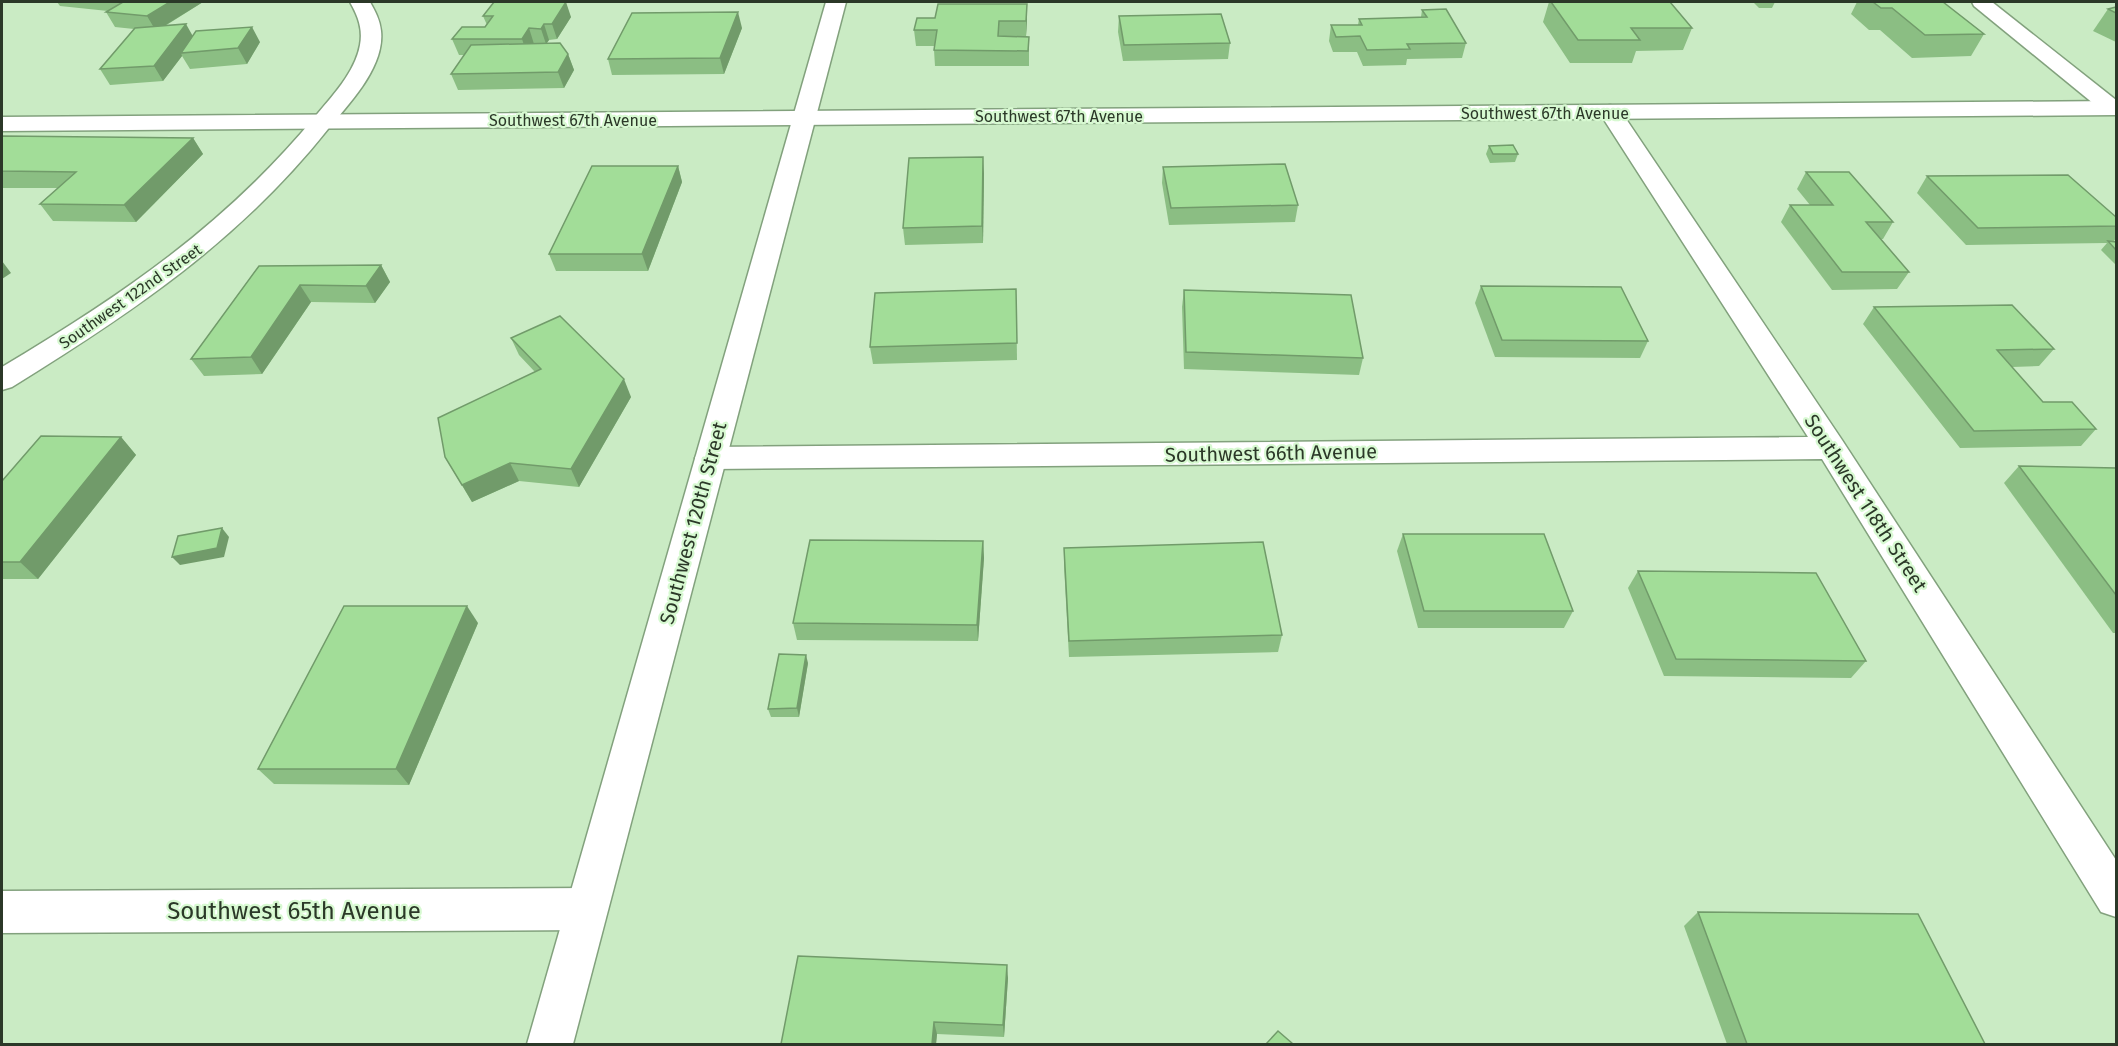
<svg xmlns="http://www.w3.org/2000/svg" width="2118" height="1046" font-family="'Fira Sans',sans-serif">
  <style>
    .lines { fill: none; stroke-linecap: round; stroke-linejoin: round }
    .minor-casing { stroke: #82a17d; stroke-width: 3 }
    .tertiary-casing { stroke: #82a17d; stroke-width: 3 }
    .secondary-casing { stroke: #82a17d; stroke-width: 3 }
    .minor { fill: #fff; fill-rule: evenodd }
    .tertiary { fill: #fff; fill-rule: evenodd }
    .secondary { fill: #fff; fill-rule: evenodd }
    .wall { fill: #8bbe83 }
    .shaded-wall { fill: #719b6a }
    .building { fill: #a2dd98; stroke: #719b6a; stroke-width: 1.5 }
    .labels { text-anchor: middle; stroke-width: 4.5; stroke-linejoin: round; paint-order: stroke }
    .far-street-label { font-size: 16px; fill: #2b3828; stroke: #d7f9d1 }
    .street-label { font-size: 20px; fill: #2b3828; stroke: #d7f9d1 }
    .near-street-label { font-size: 24px; fill: #2b3828; stroke: #d7f9d1 }
  </style>
  <rect width="100%" height="100%" fill="#caebc4"/>
  <g class="lines">
    <g class="minor-casing">
      <g id="minor">
        <path d="M 350,2 L 370,2 C 375,11 380,20 381,31 C 385,67 349,104 328,129 C 239,241 133,312 12,387 L 2,390 L 2,367 C 121,296 224,226 314,118 C 331,97 355,73 360,45 C 363,29 358,16 350,2 Z"/>
        <polygon points="1972,2 1992,2 2116,100 2116,114 2105,113 1974,6"/>
        <polygon points="1610,105 1618,107 1842,440 2116,860 2116,917 2101,912 1822,459 711,469 700,466 695,458 700,450 711,447 1808,437 1599,112 1602,107"/>
        <polygon points="587,888 602,894 608,909 602,924 587,930 2,933 2,891"/>
      </g>
    </g>
    <g class="tertiary-casing">
      <polygon id="tertiary" points="826,2 846,2 573,1044 527,1044"/>
    </g>
    <g class="secondary-casing">
      <polygon id="secondary" points="2116,101 2116,115 2,131 2,117"/>
    </g>
    <use href="#minor" class="minor"/>
    <use href="#tertiary" class="tertiary"/>
    <use href="#secondary" class="secondary"/>
  </g>
  <g class="wall">
    <polygon points="57,2 203,2 165,26 193,36 260,42 247,64 190,69 182,56 163,81 110,85 100,69 134,29 115,27 106,12 108,11 60,6"/>
    <polygon points="1549,2 1670,2 1692,28 1683,50 1636,51 1632,63 1570,63 1543,22"/>
    <polygon points="1753,2 1775,2 1772,8 1759,8"/>
    <polygon points="1857,2 1943,2 1984,34 1971,56 1912,58 1880,30 1869,30 1851,14"/>
    <polygon points="2116,7 2116,42 2093,31 2108,9"/>
    <polygon points="1422,10 1466,43 1462,58 1407,59 1406,65 1363,66 1357,52 1333,52 1329,41 1331,25 1358,25 1359,19 1421,17"/>
    <polygon points="483,16 571,17 557,39 549,40 547,43 568,54 574,70 564,88 458,90 451,74 464,55 459,55 452,39 485,27 487,25"/>
    <polygon points="1119,16 1230,43 1228,59 1123,61 1118,32"/>
    <polygon points="935,18 1027,19 1026,36 1029,37 1029,66 935,66 934,50 934,46 916,46 914,30"/>
    <polygon points="742,28 724,74 612,75 608,59"/>
    <polygon points="2,137 193,138 203,154 136,222 53,221 40,204 58,188 2,188"/>
    <polygon points="1489,146 1518,154 1515,162 1490,163 1486,154"/>
    <polygon points="678,166 682,182 648,271 556,271 549,254"/>
    <polygon points="1163,167 1298,205 1295,222 1169,225 1162,183"/>
    <polygon points="1806,172 1893,222 1883,239 1881,239 1909,272 1897,289 1832,290 1781,222 1790,205 1810,205 1797,189"/>
    <polygon points="984,173 983,243 905,245 903,228"/>
    <polygon points="1927,176 2116,217 2116,238 2114,241 2116,242 2116,265 2101,250 2107,243 1966,245 1917,193"/>
    <polygon points="381,265 390,282 375,303 311,302 262,374 204,376 191,359 259,266"/>
    <polygon points="1481,286 1648,341 1640,358 1495,357 1475,303"/>
    <polygon points="1016,289 1017,360 873,364 870,347"/>
    <polygon points="1184,290 1363,358 1359,375 1184,369 1182,307"/>
    <polygon points="1874,307 2054,349 2039,366 2012,367 2043,402 2096,429 2081,446 1960,448 1863,324"/>
    <polygon points="511,338 631,397 579,487 519,481 472,502 445,457 535,372 519,355"/>
    <polygon points="121,437 136,455 38,579 2,579 2,481"/>
    <polygon points="2019,466 2116,468 2116,633 2113,633 2004,483"/>
    <polygon points="1403,534 1573,611 1564,628 1418,628 1397,551"/>
    <polygon points="983,541 984,558 978,641 797,640 793,623"/>
    <polygon points="1064,548 1282,635 1278,652 1069,657 1064,565"/>
    <polygon points="1638,571 1866,661 1851,678 1664,676 1628,588"/>
    <polygon points="478,623 409,785 274,784 258,769"/>
    <polygon points="808,663 799,717 771,717 768,709"/>
    <polygon points="1698,912 1985,1044 1727,1044 1684,926"/>
    <polygon points="1008,978 1004,1037 937,1034 936,1044 781,1044"/>
  </g>
  <g class="shaded-wall">
    <polygon points="170,2 203,2 156,31 147,16"/>
    <polygon points="566,2 571,17 557,39 552,24"/>
    <polygon points="1027,4 1027,19 1026,36 1026,21"/>
    <polygon points="738,12 742,28 724,74 720,58"/>
    <polygon points="186,24 195,40 181,53 182,56 163,81 154,66"/>
    <polygon points="544,24 549,40 546,44 541,29"/>
    <polygon points="252,27 260,42 247,64 238,48"/>
    <polygon points="529,28 534,44 527,54 522,39"/>
    <polygon points="568,54 574,70 564,88 558,72"/>
    <polygon points="193,138 203,154 136,222 124,205"/>
    <polygon points="983,157 984,173 983,243 982,226"/>
    <polygon points="678,166 682,182 648,271 642,254"/>
    <polygon points="2,261 11,273 2,279"/>
    <polygon points="381,265 390,282 375,303 366,286"/>
    <polygon points="300,285 311,302 262,374 251,357"/>
    <polygon points="624,379 631,397 579,487 571,469"/>
    <polygon points="121,437 136,455 38,579 20,562"/>
    <polygon points="510,463 519,481 472,502 462,485"/>
    <polygon points="222,528 229,537 224,557 180,565 172,557"/>
    <polygon points="983,541 984,558 978,641 977,625"/>
    <polygon points="467,606 478,623 409,785 396,769"/>
    <polygon points="806,655 808,663 799,717 797,708"/>
    <polygon points="1007,965 1008,978 1004,1037 1003,1025"/>
    <polygon points="934,1022 937,1034 936,1044 932,1044"/>
  </g>
  <g class="building">
    <polygon points="123,2 170,2 147,16 106,12"/>
    <polygon points="494,2 566,2 552,24 544,24 541,29 529,28 522,39 452,39 462,27 485,27 493,16 483,16"/>
    <polygon points="1551,2 1670,2 1692,28 1631,28 1640,40 1578,40"/>
    <polygon points="1873,2 1943,2 1984,34 1925,35 1892,8 1881,8"/>
    <polygon points="938,4 1027,4 1026,21 999,21 998,36 1029,37 1028,51 934,50 937,30 914,30 917,18 935,18"/>
    <polygon points="2116,7 2116,13 2108,9"/>
    <polygon points="1446,9 1466,43 1407,44 1410,49 1367,50 1360,36 1336,37 1331,25 1362,25 1359,19 1427,17 1422,10"/>
    <polygon points="738,12 720,58 608,59 632,13"/>
    <polygon points="1221,14 1230,43 1124,45 1119,16"/>
    <polygon points="186,24 154,66 100,69 135,28"/>
    <polygon points="252,27 238,48 181,53 196,31"/>
    <polygon points="560,43 568,54 558,72 451,74 471,45"/>
    <polygon points="3,136 193,138 124,205 40,204 76,172 2,171 2,137"/>
    <polygon points="1513,145 1518,154 1493,154 1489,146"/>
    <polygon points="983,157 982,226 903,228 909,158"/>
    <polygon points="1285,164 1298,205 1171,208 1163,167"/>
    <polygon points="592,166 678,166 642,254 549,254"/>
    <polygon points="1806,172 1849,172 1893,222 1866,222 1909,272 1842,272 1790,205 1833,205"/>
    <polygon points="2068,175 2116,217 2116,226 1978,228 1927,176"/>
    <polygon points="2108,241 2116,242 2116,250"/>
    <polygon points="381,265 366,286 300,285 251,357 191,359 259,266"/>
    <polygon points="1481,286 1621,287 1648,341 1502,340"/>
    <polygon points="1016,289 1017,343 870,347 875,293"/>
    <polygon points="1184,290 1351,295 1363,358 1186,352"/>
    <polygon points="2012,305 2054,349 1997,350 2043,402 2072,402 2096,429 1974,431 1874,307"/>
    <polygon points="560,316 624,379 571,469 510,463 462,485 445,457 438,418 541,369 511,338"/>
    <polygon points="41,436 121,437 20,562 2,562 2,481"/>
    <polygon points="2019,466 2116,468 2116,595"/>
    <polygon points="222,528 217,548 172,557 178,536"/>
    <polygon points="1403,534 1544,534 1573,611 1424,611"/>
    <polygon points="810,540 983,541 977,625 793,623"/>
    <polygon points="1263,542 1282,635 1069,641 1064,548"/>
    <polygon points="1638,571 1816,573 1866,661 1676,659"/>
    <polygon points="344,606 467,606 396,769 258,769"/>
    <polygon points="779,654 806,655 797,708 768,709"/>
    <polygon points="1698,912 1918,914 1985,1044 1747,1044"/>
    <polygon points="798,956 1007,965 1003,1025 934,1022 932,1044 781,1044"/>
    <polygon points="1278,1031 1293,1044 1266,1044"/>
  </g>
  <g class="labels">
    <g class="far-street-label">
      <text x="1545" y="119">Southwest 67th Avenue</text>
      <text x="1059" y="122">Southwest 67th Avenue</text>
      <text x="573" y="126">Southwest 67th Avenue</text>
      <text transform="translate(130 296) rotate(-35)" y="6">Southwest 122nd Street</text>
    </g>
    <g class="street-label">
      <text transform="translate(1271 453) rotate(-1)" y="7">Southwest 66th Avenue</text>
      <text transform="translate(1866 503) rotate(57)" y="7">Southwest 118th Street</text>
      <text transform="translate(693 523) rotate(-75)" y="7">Southwest 120th Street</text>
    </g>
    <g class="near-street-label">
      <text x="294" y="919">Southwest 65th Avenue</text>
    </g>
  </g>
  <rect width="2118" height="1046" fill="none" stroke="#2b3828" stroke-width="6"/>
</svg>
